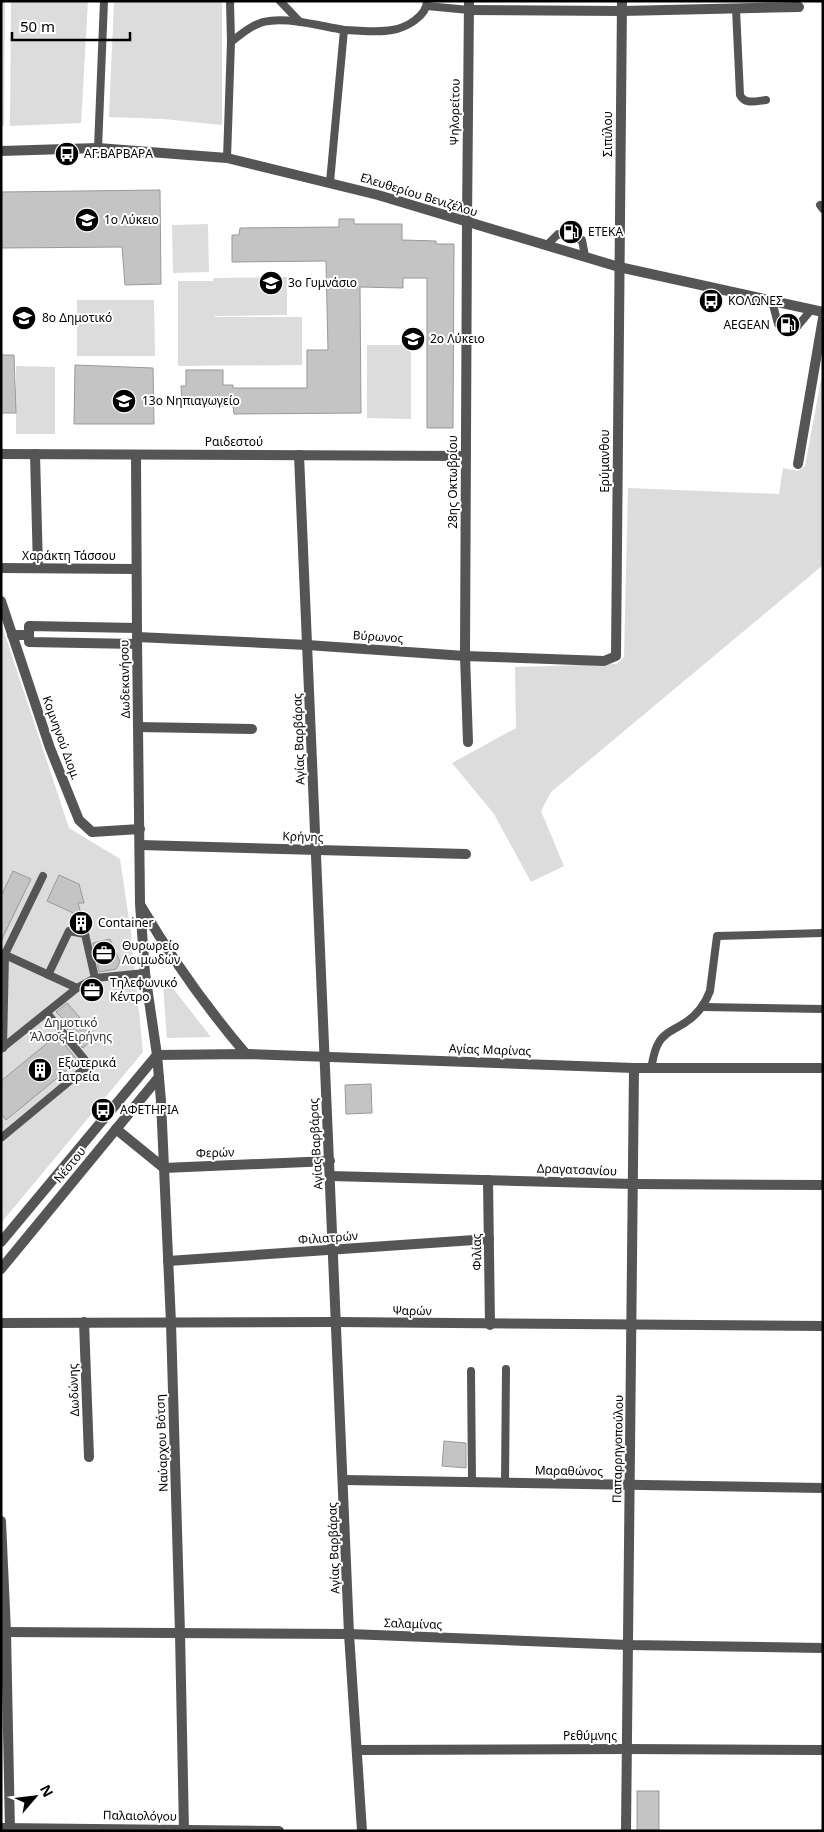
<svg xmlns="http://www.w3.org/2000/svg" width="824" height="1832" font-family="'Noto Sans',sans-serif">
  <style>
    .green { fill: #dcdcdc }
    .building { fill: #c4c4c4; stroke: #999 }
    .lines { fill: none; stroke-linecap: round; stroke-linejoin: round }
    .service { stroke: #555; stroke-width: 8 }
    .pedestrian { stroke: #555; stroke-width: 10 }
    .minor { stroke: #555; stroke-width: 10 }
    .tertiary { stroke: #555; stroke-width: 10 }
    .labels { text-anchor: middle; stroke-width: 4; stroke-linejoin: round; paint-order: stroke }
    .street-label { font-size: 12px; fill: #000; stroke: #fff }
    .poi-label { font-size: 12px; fill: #000; stroke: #fff; text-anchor: start }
    .park-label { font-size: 12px; fill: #333; stroke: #fff }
  </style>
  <rect width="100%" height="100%" fill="#fff"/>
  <g class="green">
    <polygon points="1,1 5,1 4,126 1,126"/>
    <polygon points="11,1 88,1 81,123 10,126"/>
    <polygon points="114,1 222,1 222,125 164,119 109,117"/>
    <polygon points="208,224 209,272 173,273 172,225"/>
    <polygon points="287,277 287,315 215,316 214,317 302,317 302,365 178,366 178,281 213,281 214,278"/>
    <polygon points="77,300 154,300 155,356 77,356"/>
    <polygon points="367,345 411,345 411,419 367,418"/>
    <polygon points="16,366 55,367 55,434 16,434"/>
    <polygon points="823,369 823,565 551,792 541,811 564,866 531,882 494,814 452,763 516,728 515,667 617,664 624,657 628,488 779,494 783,468 798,471 805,466"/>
    <polygon points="1,623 69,828 120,859 131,933 143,1052 1,1223"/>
    <polygon points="168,982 211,1037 167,1038 163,986"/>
  </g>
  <g class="building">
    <polygon points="160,190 161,284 125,285 122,247 1,248 1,192"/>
    <polygon points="339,219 354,219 354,224 402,224 402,240 436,241 436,244 454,244 453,428 427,428 427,278 403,278 403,288 360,287 361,413 234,414 233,406 199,406 199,403 182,403 181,386 186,386 186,370 223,370 223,385 233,385 233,388 307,388 307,350 328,350 326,261 232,262 232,235 239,235 240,228 339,227"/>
    <polygon points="1,355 14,355 16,413 1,413"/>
    <polygon points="75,365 153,368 154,424 74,424"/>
    <polygon points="13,871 31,879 1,941 1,896"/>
    <polygon points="59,875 79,884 84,903 78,903 82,917 47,901"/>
    <polygon points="110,939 120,962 116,969 99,972 93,943"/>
    <polygon points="67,1003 96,1036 83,1048 66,1028 69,1025 56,1012"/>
    <polygon points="57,1035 78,1061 6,1120 1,1113 1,1081"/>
    <polygon points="371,1084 372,1113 346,1114 345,1085"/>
    <polygon points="444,1441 466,1443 466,1468 442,1466"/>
    <rect x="637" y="1791" width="22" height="39"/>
  </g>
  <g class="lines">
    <g class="service">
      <polyline points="280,1 300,22"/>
      <polyline points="427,6 469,10"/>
      <path d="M 736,9 L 740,95 C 745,105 757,101 766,100"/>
      <path d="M 344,30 C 359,30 377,33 392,30 C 406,28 427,16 427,1"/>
      <path d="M 231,42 C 241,34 255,22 269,21 C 293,18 320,26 344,30 L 330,182"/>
      <polyline points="98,148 104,1"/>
      <polyline points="227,158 231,42 230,1"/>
      <polyline points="820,205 823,209"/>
      <polyline points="547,245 558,234 582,240 585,256"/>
      <polyline points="772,301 778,324 796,328 811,310"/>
      <polyline points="1,953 77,988 95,978 145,973"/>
      <polyline points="48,975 69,931 85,934 95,978"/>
      <polyline points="702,1007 823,1009"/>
      <polyline points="3,1048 5,954 43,876"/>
      <polyline points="1,1049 77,988"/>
      <path d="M 651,1068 C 653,1060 654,1051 658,1044 C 663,1033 676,1029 686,1022 C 697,1015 705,1004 710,991 L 717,936 L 823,933"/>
      <polyline points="1,1138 89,1065 47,1013"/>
      <polyline points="471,1371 472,1482"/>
      <polyline points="505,1483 506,1369"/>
    </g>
    <polyline class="pedestrian" points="1,601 50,748 79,820 92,832 140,829"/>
    <g class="minor">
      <polyline points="469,10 622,11 799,7"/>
      <polyline points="467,222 469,1"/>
      <polyline points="1,454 466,456"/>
      <polyline points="35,454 38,568"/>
      <polyline points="136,455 137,634"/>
      <polyline points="299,455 349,1634 362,1831"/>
      <polyline points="798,464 823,318"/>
      <polyline points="1,568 136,569"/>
      <polyline points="137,628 29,626 29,642 137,644"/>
      <polyline points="12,635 29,635"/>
      <polyline points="138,727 252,729"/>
      <polyline points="468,742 465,656 604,661 616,656 622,1"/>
      <polyline points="140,845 466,854"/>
      <polyline points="157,1055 161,1101 171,1323 180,1633 184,1831"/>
      <polyline points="116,1129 164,1168 330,1161"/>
      <polyline points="330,1176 633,1184 823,1185"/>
      <polyline points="488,1180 490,1325"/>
      <polyline points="168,1261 489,1239"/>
      <polyline points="84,1322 89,1457"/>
      <polyline points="1,1323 337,1322 823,1326"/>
      <polyline points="344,1480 823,1488"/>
      <polyline points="1,1521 6,1632 10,1831"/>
      <polyline points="1,1632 349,1634 628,1645 823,1648"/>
      <polyline points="358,1750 627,1749 823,1750"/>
      <polyline points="1,1828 279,1831"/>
      <polyline points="626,1831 634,1068"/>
    </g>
    <g class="tertiary">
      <polyline points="1,151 98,148 227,158 378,195 619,267 823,312"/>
      <path d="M 141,906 C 172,959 206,1007 246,1054"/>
      <polyline points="157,1055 145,973 140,904 137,637 307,645 465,656 467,222"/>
      <polyline points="157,1055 246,1054 634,1068 823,1068"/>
      <polyline points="1,1242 157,1055"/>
      <polyline points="1,1269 159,1077"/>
    </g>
  </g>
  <defs>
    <g id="bus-disc" transform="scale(1.25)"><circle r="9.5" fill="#000" stroke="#fff"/><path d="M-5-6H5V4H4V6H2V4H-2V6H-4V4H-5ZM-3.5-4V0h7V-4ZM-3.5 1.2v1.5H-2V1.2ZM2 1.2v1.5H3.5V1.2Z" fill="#fff"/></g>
    <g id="school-disc" transform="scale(1.25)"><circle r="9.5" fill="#000" stroke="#fff"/><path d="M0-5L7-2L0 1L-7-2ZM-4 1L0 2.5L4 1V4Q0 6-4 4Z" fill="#fff"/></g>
    <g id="fuel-disc" transform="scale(1.25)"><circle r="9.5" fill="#000" stroke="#fff"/><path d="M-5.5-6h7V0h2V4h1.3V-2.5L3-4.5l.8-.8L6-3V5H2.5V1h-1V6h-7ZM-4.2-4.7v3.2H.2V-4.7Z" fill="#fff"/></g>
    <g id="building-disc" transform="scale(1.25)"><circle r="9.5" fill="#000" stroke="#fff"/><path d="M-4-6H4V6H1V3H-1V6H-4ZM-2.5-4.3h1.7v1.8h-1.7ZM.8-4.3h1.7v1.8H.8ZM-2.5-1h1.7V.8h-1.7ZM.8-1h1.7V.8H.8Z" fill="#fff"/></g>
    <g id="office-disc" transform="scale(1.25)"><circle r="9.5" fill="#000" stroke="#fff"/><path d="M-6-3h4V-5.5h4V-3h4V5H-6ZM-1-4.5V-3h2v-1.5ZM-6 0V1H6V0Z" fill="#fff"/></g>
  </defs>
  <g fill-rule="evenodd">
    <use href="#bus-disc" x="67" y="154"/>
    <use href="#school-disc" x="87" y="220"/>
    <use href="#fuel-disc" x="571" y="232"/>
    <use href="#school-disc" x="271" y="283"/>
    <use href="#bus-disc" x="711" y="301"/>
    <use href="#school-disc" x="24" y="318"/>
    <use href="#fuel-disc" x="788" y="325"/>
    <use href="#school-disc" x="413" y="339"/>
    <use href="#school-disc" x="124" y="401"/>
    <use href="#building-disc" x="81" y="923"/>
    <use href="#office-disc" x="104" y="953"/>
    <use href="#office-disc" x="92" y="990"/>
    <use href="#building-disc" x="40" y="1070"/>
    <use href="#bus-disc" x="103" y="1110"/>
  </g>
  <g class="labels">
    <g class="street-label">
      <text transform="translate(455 112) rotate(-89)" y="4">Ψηλορείτου</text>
      <text transform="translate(608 134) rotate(-90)" y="4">Σιπύλου</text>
      <text transform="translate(419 195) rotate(17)" y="4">Ελευθερίου Βενιζέλου</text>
      <text x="234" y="446">Ραιδεστού</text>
      <text transform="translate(605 461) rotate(-90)" y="4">Ερύμανθου</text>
      <text transform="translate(453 482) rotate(-90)" y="4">28ης Οκτωβρίου</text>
      <text x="69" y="560">Χαράκτη Τάσσου</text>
      <text transform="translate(378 637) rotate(4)" y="4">Βύρωνος</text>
      <text transform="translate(125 679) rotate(-91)" y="4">Δωδεκανήσου</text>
      <text transform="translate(61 738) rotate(70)" y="4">Κομνηνού Διομ.</text>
      <text transform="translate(299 739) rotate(-92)" y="4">Αγίας Βαρβάρας</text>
      <text transform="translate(303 837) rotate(2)" y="4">Κρήνης</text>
      <text transform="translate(490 1050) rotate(2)" y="4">Αγίας Μαρίνας</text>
      <text transform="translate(316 1144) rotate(-93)" y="4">Αγίας Βαρβάρας</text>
      <text transform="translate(215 1153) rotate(-2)" y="4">Φερών</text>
      <text transform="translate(70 1165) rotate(-51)" y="4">Νέστου</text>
      <text transform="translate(577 1170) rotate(2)" y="4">Δραγατσανίου</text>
      <text transform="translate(328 1238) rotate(-4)" y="4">Φιλιατρών</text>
      <text transform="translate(477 1252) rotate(-91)" y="4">Φιλίας</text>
      <text transform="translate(412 1311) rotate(1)" y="4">Ψαρών</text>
      <text transform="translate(74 1390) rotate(-92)" y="4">Δωδώνης</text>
      <text transform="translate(162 1443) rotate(-92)" y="4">Ναύαρχου Βότση</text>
      <text transform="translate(618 1449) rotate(-89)" y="4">Παπαρρηγοπούλου</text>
      <text transform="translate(569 1471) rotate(1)" y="4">Μαραθώνος</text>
      <text transform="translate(334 1548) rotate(-92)" y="4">Αγίας Βαρβάρας</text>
      <text transform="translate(413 1624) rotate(2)" y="4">Σαλαμίνας</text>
      <text x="590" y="1740">Ρεθύμνης</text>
      <text transform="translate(140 1816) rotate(1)" y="4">Παλαιολόγου</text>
    </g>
    <g class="poi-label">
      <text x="84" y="158">ΑΓ.ΒΑΡΒΑΡΑ</text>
      <text x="104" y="224">1ο Λύκειο</text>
      <text x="588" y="236">ΕΤΕΚΑ</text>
      <text x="288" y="287">3ο Γυμνάσιο</text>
      <text x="728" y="305">ΚΟΛΩΝΕΣ</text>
      <text x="42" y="322">8ο Δημοτικό</text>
      <text x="770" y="329" text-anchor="end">AEGEAN</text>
      <text x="430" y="343">2ο Λύκειο</text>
      <text x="142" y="405">13ο Νηπιαγωγείο</text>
      <text x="98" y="927">Container</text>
      <text x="122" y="950">Θυρωρείο<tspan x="122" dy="14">Λοιμωδών</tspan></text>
      <text x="110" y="987">Τηλεφωνικό<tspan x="110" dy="14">Κέντρο</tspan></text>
      <text x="58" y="1067">Εξωτερικά<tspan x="58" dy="14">Ιατρεία</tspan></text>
      <text x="120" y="1114">ΑΦΕΤΗΡΙΑ</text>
    </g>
    <g class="park-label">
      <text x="71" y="1027">Δημοτικό<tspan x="71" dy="14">Άλσος Ειρήνης</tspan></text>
    </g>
  </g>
  <rect width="824" height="1832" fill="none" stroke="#000000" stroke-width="5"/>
  <g transform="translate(35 1797) rotate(62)" stroke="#ffffff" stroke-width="4" paint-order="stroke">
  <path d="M0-4L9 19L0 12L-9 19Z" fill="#000000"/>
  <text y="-8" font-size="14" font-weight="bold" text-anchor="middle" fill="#000000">N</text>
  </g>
  <path d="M12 32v8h118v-8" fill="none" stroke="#000000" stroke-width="2.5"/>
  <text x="20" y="32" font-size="15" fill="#000000" stroke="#ffffff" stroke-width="4" paint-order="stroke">50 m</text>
</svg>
